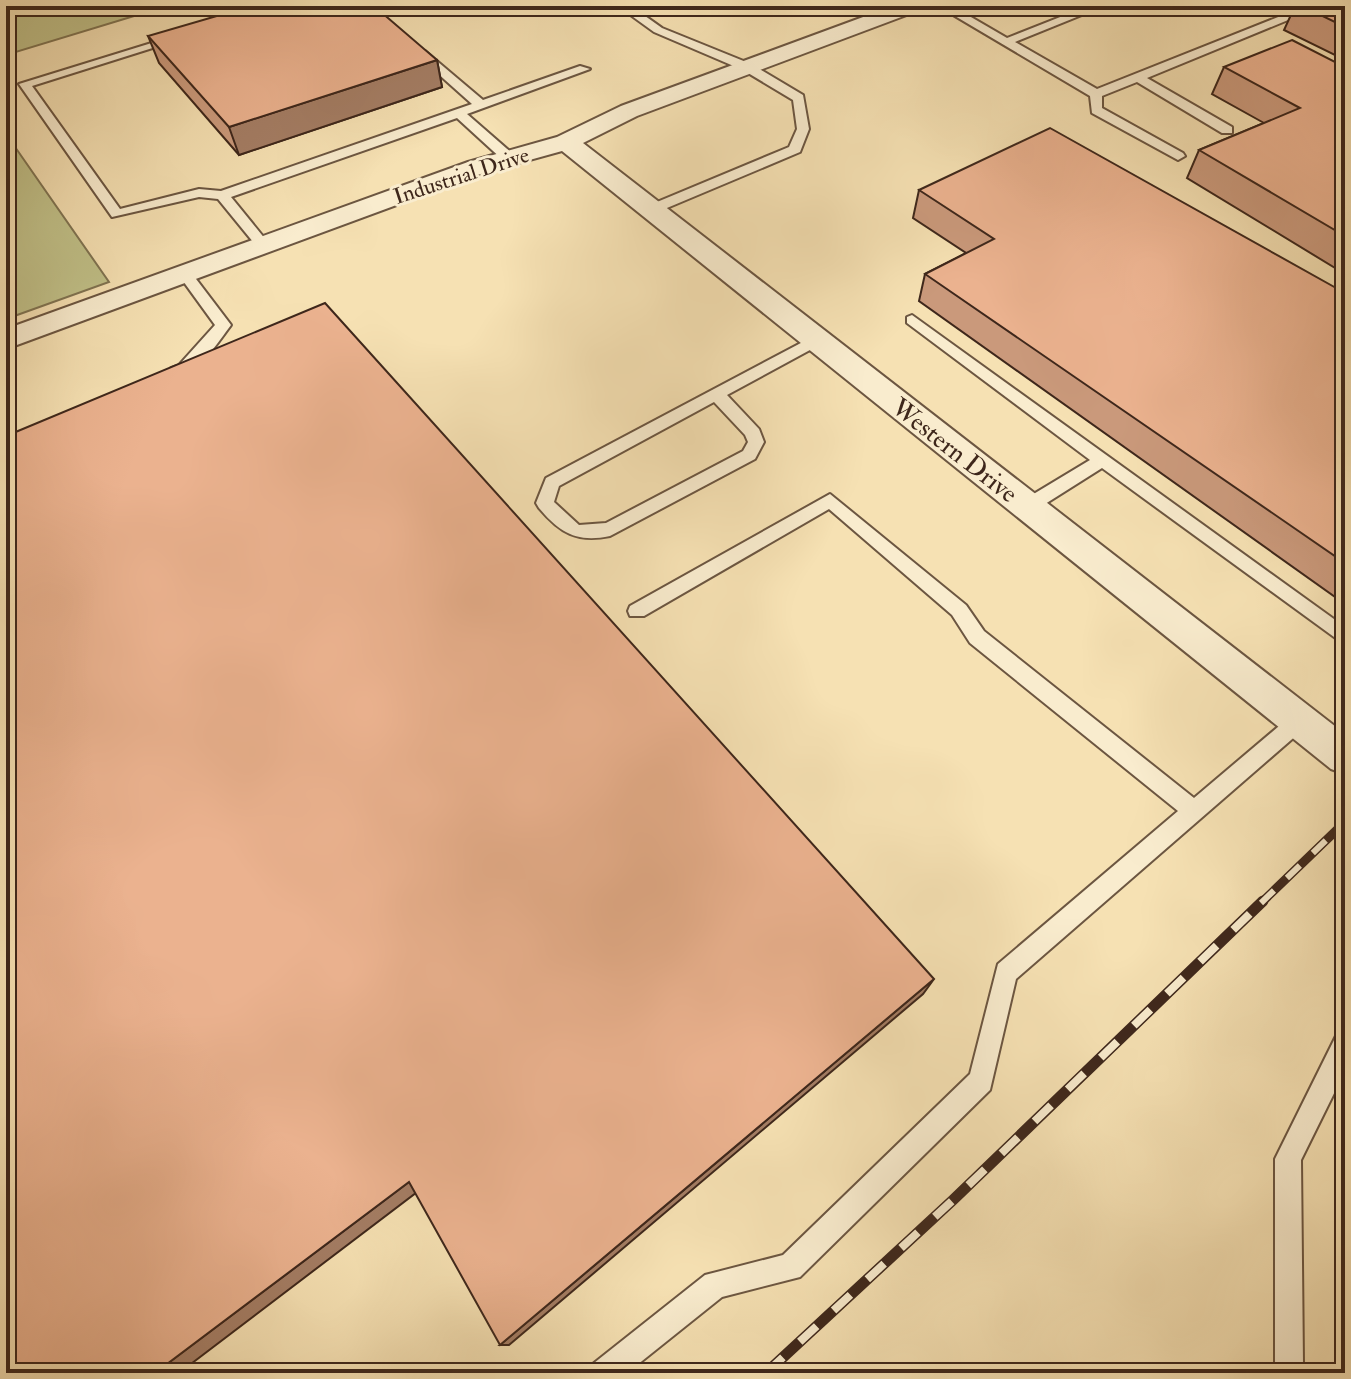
<svg xmlns="http://www.w3.org/2000/svg" width="1351" height="1379" font-family="'IM FELL Double Pica',serif">
  <style>
    .green { fill: #c1c189; stroke: #807452; stroke-width: 2 }
    .lines { fill: none; stroke-linecap: round; stroke-linejoin: round }
    .service-casing { stroke: #6c5641; stroke-width: 4 }
    .minor-casing { stroke: #6c5641; stroke-width: 4 }
    .service { fill: #f9ecce; fill-rule: evenodd }
    .minor { fill: #f9ecce; fill-rule: evenodd }
    .rail-far1-casing { stroke: #3e271b; stroke-width: 9 }
    .rail-casing { stroke: #3e271b; stroke-width: 11 }
    .rail-far1 { stroke: #f9ecce; stroke-width: 6; stroke-dasharray: 18; stroke-linecap: butt }
    .rail { stroke: #f9ecce; stroke-width: 8; stroke-dasharray: 23; stroke-linecap: butt }
    .wall { fill: #ca997b; stroke: #3e271b; stroke-width: 2 }
    .shaded-wall { fill: #a47d64; stroke: #3e271b; stroke-width: 2 }
    .building { fill: #ebb28f; stroke: #3e271b; stroke-width: 2 }
    .labels { text-anchor: middle; stroke-width: 6; stroke-linejoin: round; paint-order: stroke }
    .far-street-label { font-size: 22px; fill: #3e271b; stroke: #f9ecce }
    .street-label { font-size: 26px; fill: #3e271b; stroke: #f9ecce }
  </style>
  <rect width="100%" height="100%" fill="#f6e1b3"/>
  <filter id="stains"><feTurbulence type="fractalNoise" baseFrequency=".0025" numOctaves="4"/><feColorMatrix values="0 0 0 0 .2 0 0 0 0 .09 0 0 0 0 .02 0 0 0 .5 -.17"/></filter>
  <radialGradient id="worn" r=".72"><stop offset=".6" stop-color="#630" stop-opacity="0"/><stop offset="1" stop-color="#630" stop-opacity=".3"/></radialGradient>
  <g class="green">
    <polygon points="6,6 167,6 6,55"/>
    <polygon points="6,134 109,282 6,319"/>
  </g>
  <g class="lines">
    <g class="service-casing">
      <g id="service">
        <polygon points="618,6 631,6 662,28 751,64 803,95 809,129 800,152 655,213 645,213 645,207 789,147 797,129 793,100 743,70 654,32"/>
        <polygon points="938,6 952,6 1007,38 1088,6 1104,6 1015,42 1097,89 1306,6 1322,6 1147,78 1232,127 1232,133 1222,133 1137,82 1102,96 1102,108 1183,153 1185,156 1178,160 1092,113 1090,96"/>
        <polygon points="171,37 181,39 32,86 120,209 199,189 221,191 472,104 417,55 417,51 425,51 483,100 580,66 590,69 467,114 514,155 514,161 504,161 457,118 231,197 270,245 263,249 258,248 218,199 199,197 112,217 19,84"/>
        <path d="M 185,270 L 190,271 L 231,325 C 218,342 195,380 171,376 L 171,368 L 179,365 L 215,325 L 178,274 Z"/>
        <polygon points="912,315 1345,627 1345,645 1102,468 1034,511 1022,511 1019,506 1022,501 1090,460 907,323 907,317"/>
        <path d="M 816,335 L 824,340 L 821,344 L 727,395 L 759,429 L 764,442 L 755,459 L 610,536 C 577,543 560,533 539,508 L 536,503 L 546,478 ZM 714,402 L 745,435 L 748,442 L 743,451 L 606,523 L 579,525 L 554,502 L 559,486 Z"/>
        <polygon points="830,494 966,605 984,631 1194,798 1292,715 1299,712 1306,715 1309,721 1306,727 1016,979 990,1090 800,1277 722,1297 627,1373 590,1373 594,1363 705,1275 783,1255 970,1074 998,964 1178,811 970,643 952,615 829,509 644,616 630,616 628,611 630,606"/>
        <polygon points="1345,1033 1345,1071 1301,1160 1303,1363 1300,1373 1272,1373 1275,1363 1275,1159 1336,1036"/>
      </g>
    </g>
    <g class="minor-casing">
      <polygon id="minor" points="893,6 924,6 920,10 637,116 583,143 1345,734 1345,774 1331,769 562,151 486,172 6,349 6,329 468,162 557,137 621,106"/>
    </g>
    <use href="#service" class="service"/>
    <use href="#minor" class="minor"/>
    <g class="rail-far1-casing">
      <polyline id="rail-far1" points="1261,903 1345,822"/>
    </g>
    <g class="rail-casing">
      <polyline id="rail" points="766,1373 953,1200 1263,901"/>
    </g>
    <use href="#rail-far1" class="rail-far1"/>
    <use href="#rail" class="rail"/>
  </g>
  <g class="wall">
    <polygon points="674,6 704,6 693,10 677,8"/>
    <polygon points="1295,6 1345,6 1345,60 1284,30"/>
    <polygon points="148,36 437,60 442,87 239,155 159,63"/>
    <polygon points="1224,67 1345,67 1345,274 1187,178 1199,150 1264,123 1212,94"/>
    <polygon points="919,190 1345,293 1345,604 919,301 925,274 966,253 913,218"/>
  </g>
  <g class="shaded-wall">
    <polygon points="693,6 704,6 693,10"/>
    <polygon points="437,60 442,87 239,155 229,127"/>
    <polygon points="934,979 923,994 509,1345 500,1345"/>
    <polygon points="409,1182 421,1189 179,1373 155,1373"/>
  </g>
  <g class="building">
    <polygon points="251,6 374,6 437,60 229,127 148,36"/>
    <polygon points="1302,6 1345,6 1345,27"/>
    <polygon points="1292,40 1345,67 1345,236 1199,150 1300,108 1224,67"/>
    <polygon points="1050,128 1345,293 1345,563 925,274 994,239 919,190"/>
    <polygon points="325,303 934,979 500,1345 409,1182 155,1373 6,1373 6,436"/>
  </g>
  <g class="labels">
    <g class="far-street-label">
      <text transform="translate(461 175) rotate(-18)" y="8">Industrial Drive</text>
    </g>
    <g class="street-label">
      <text transform="translate(955 450) rotate(38)" y="9">Western Drive</text>
    </g>
  </g>
  <rect width="1351" height="1379" fill="none" stroke="#f6e1b3" stroke-width="32"/>
  <rect x="8" y="8" width="1335" height="1363" fill="none" stroke="#3e271b" stroke-width="4"/>
  <rect x="16" y="16" width="1319" height="1347" fill="none" stroke="#3e271b" stroke-width="2"/>
  <rect width="100%" height="100%" filter="url(#stains)"/>
  <rect width="100%" height="100%" fill="url(#worn)"/>
</svg>
